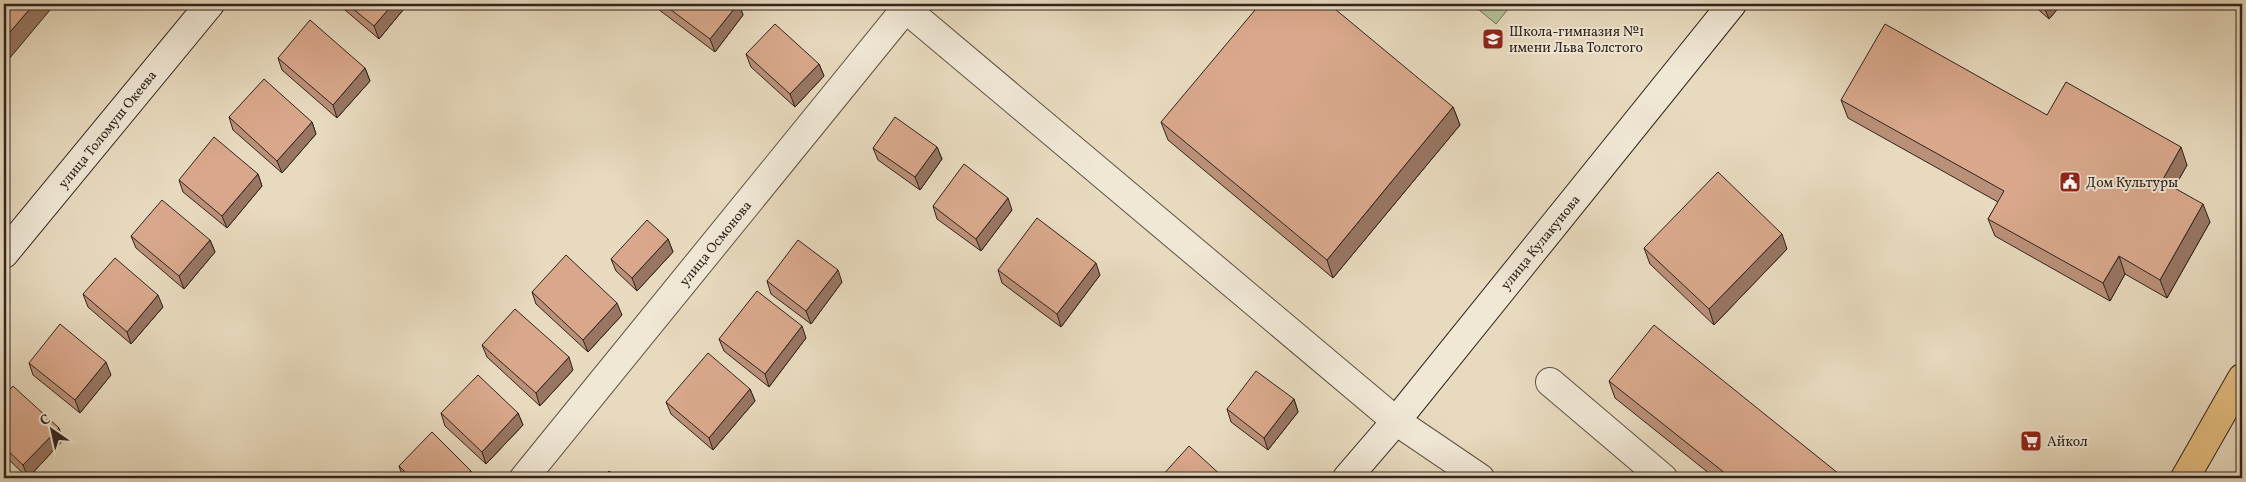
<svg xmlns="http://www.w3.org/2000/svg" width="2246" height="482" font-family="Vollkorn,serif">
  <style>
    .green { fill: #b2c195; stroke: #71725a }
    .lines { fill: none; stroke-linecap: round; stroke-linejoin: round }
    .street-casing { stroke: #5e5246; stroke-width: 30 }
    .secondary-casing { stroke: #30241e; stroke-width: 30 }
    .highway-casing { stroke: #30241e; stroke-width: 30 }
    .street { stroke: #f0e7d5; stroke-width: 28 }
    .secondary { stroke: #f0e7d5; stroke-width: 28 }
    .highway { stroke: #e4bd7f; stroke-width: 28 }
    .wall { fill: #bb9078; stroke: #30241e }
    .shaded-wall { fill: #987662; stroke: #30241e }
    .building { fill: #d9a88c; stroke: #30241e }
    .labels { text-anchor: middle; stroke-width: 4; stroke-linejoin: round; paint-order: stroke }
    .poi-label { font-size: 14px; fill: #30241e; stroke: #f0e7d5; text-anchor: start }
    .street-label { font-size: 14px; fill: #30241e; stroke: #f0e7d5 }
  </style>
  <rect width="100%" height="100%" fill="#e8dabe"/>
  <filter id="stains"><feTurbulence type="fractalNoise" baseFrequency=".004" numOctaves="4"/><feColorMatrix values="0 0 0 0 .2 0 0 0 0 .09 0 0 0 0 .02 0 0 0 .5 -.17"/></filter>
  <radialGradient id="worn" r=".72"><stop offset=".6" stop-color="#630" stop-opacity="0"/><stop offset="1" stop-color="#630" stop-opacity=".3"/></radialGradient>
  <polygon class="green" points="1472,4 1512,4 1496,24"/>
  <g class="lines">
    <g class="street-casing">
      <g id="street">
        <polyline points="900,4 1396,421 1480,478"/>
        <polyline points="1550,382 1663,478"/>
        <polyline points="524,478 906,8"/>
      </g>
    </g>
    <g class="secondary-casing">
      <g id="secondary">
        <polyline points="4,254 210,4"/>
        <polyline points="1347,478 1396,421 1732,4"/>
      </g>
    </g>
    <g class="highway-casing">
      <polyline id="highway" points="2185,478 2242,378"/>
    </g>
    <use href="#street" class="street"/>
    <use href="#secondary" class="secondary"/>
    <use href="#highway" class="highway"/>
  </g>
  <g class="wall">
    <polygon points="338,4 408,4 379,39"/>
    <polygon points="653,4 739,4 743,15 715,52 654,6"/>
    <polygon points="2032,4 2062,4 2049,19"/>
    <polygon points="746,54 819,64 824,76 795,107 751,67"/>
    <polygon points="278,58 365,68 370,81 337,118 282,70"/>
    <polygon points="1841,100 2047,115 2187,165 2174,188 2210,222 2167,298 2125,274 2110,301 1995,236 1988,219 1998,202 1848,118"/>
    <polygon points="1453,107 1460,125 1333,278 1168,140 1161,122"/>
    <polygon points="229,117 312,122 316,134 282,173 233,130"/>
    <polygon points="937,147 942,159 920,190 878,160 873,148"/>
    <polygon points="258,174 262,186 227,228 183,192 179,180"/>
    <polygon points="933,206 1012,210 981,251 937,219"/>
    <polygon points="131,236 210,240 215,252 184,289 136,248"/>
    <polygon points="668,239 673,252 637,291 616,271 611,259"/>
    <polygon points="1644,248 1787,249 1714,325 1650,264"/>
    <polygon points="998,270 1100,275 1061,327 1002,283"/>
    <polygon points="767,281 842,282 811,324 771,294"/>
    <polygon points="532,292 622,315 588,352 536,304"/>
    <polygon points="83,294 163,307 131,344 88,307"/>
    <polygon points="806,338 769,387 724,351 719,339"/>
    <polygon points="482,345 573,370 540,406 487,357"/>
    <polygon points="29,363 111,375 80,413 33,375"/>
    <polygon points="1609,381 1844,478 1715,478 1615,398"/>
    <polygon points="750,389 755,401 713,450 671,414 666,402"/>
    <polygon points="4,396 63,440 28,478 4,455"/>
    <polygon points="1294,399 1298,412 1268,450 1231,422 1227,409"/>
    <polygon points="441,413 518,413 523,425 486,464 445,426"/>
    <polygon points="399,466 474,478 403,478"/>
  </g>
  <g class="shaded-wall">
    <polygon points="34,4 55,4 4,65 4,39"/>
    <polygon points="393,4 408,4 379,39 374,26"/>
    <polygon points="738,4 739,4 743,15 715,52 710,39"/>
    <polygon points="2043,4 2062,4 2049,19"/>
    <polygon points="819,64 824,76 795,107 790,94"/>
    <polygon points="365,68 370,81 337,118 333,105"/>
    <polygon points="1453,107 1460,125 1333,278 1327,260"/>
    <polygon points="312,122 316,134 282,173 277,161"/>
    <polygon points="937,147 942,159 920,190 915,177"/>
    <polygon points="2181,147 2187,165 2168,199 2162,181"/>
    <polygon points="258,174 262,186 227,228 222,216"/>
    <polygon points="1008,198 1012,210 981,251 976,239"/>
    <polygon points="2203,204 2210,222 2167,298 2160,280"/>
    <polygon points="1782,234 1787,249 1714,325 1709,309"/>
    <polygon points="668,239 673,252 637,291 632,278"/>
    <polygon points="210,240 215,252 184,289 179,276"/>
    <polygon points="2119,256 2125,274 2110,301 2103,283"/>
    <polygon points="1096,263 1100,275 1061,327 1057,314"/>
    <polygon points="838,270 842,282 811,324 806,311"/>
    <polygon points="158,295 163,307 131,344 127,332"/>
    <polygon points="617,303 622,315 588,352 583,340"/>
    <polygon points="802,326 806,338 769,387 765,374"/>
    <polygon points="569,357 573,370 540,406 536,393"/>
    <polygon points="106,362 111,375 80,413 75,400"/>
    <polygon points="750,389 755,401 713,450 709,438"/>
    <polygon points="1294,399 1298,412 1268,450 1264,438"/>
    <polygon points="518,413 523,425 486,464 482,452"/>
    <polygon points="59,428 63,440 28,478 23,465"/>
    <polygon points="471,471 474,478 463,478"/>
  </g>
  <g class="building">
    <polygon points="4,4 34,4 4,39"/>
    <polygon points="347,4 393,4 374,26"/>
    <polygon points="663,4 738,4 710,39"/>
    <polygon points="1260,4 1329,4 1453,107 1327,260 1161,122"/>
    <polygon points="310,20 365,68 333,105 278,58"/>
    <polygon points="775,24 819,64 790,94 746,54"/>
    <polygon points="1885,24 2047,115 2066,82 2181,147 2162,181 2203,204 2160,280 2119,256 2103,283 1988,219 2004,191 1841,100"/>
    <polygon points="264,79 312,122 277,161 229,117"/>
    <polygon points="895,117 937,147 915,177 873,148"/>
    <polygon points="214,137 258,174 222,216 179,180"/>
    <polygon points="964,164 1008,198 976,239 933,206"/>
    <polygon points="1718,172 1782,234 1709,309 1644,248"/>
    <polygon points="162,200 210,240 179,276 131,236"/>
    <polygon points="1037,218 1096,263 1057,314 998,270"/>
    <polygon points="647,220 668,239 632,278 611,259"/>
    <polygon points="798,240 838,270 806,311 767,281"/>
    <polygon points="566,255 617,303 583,340 532,292"/>
    <polygon points="115,258 158,295 127,332 83,294"/>
    <polygon points="757,291 802,326 765,374 719,339"/>
    <polygon points="515,309 569,357 536,393 482,345"/>
    <polygon points="60,324 106,362 75,400 29,363"/>
    <polygon points="1654,325 1844,478 1731,478 1609,381"/>
    <polygon points="708,353 750,389 709,438 666,402"/>
    <polygon points="1256,371 1294,399 1264,438 1227,409"/>
    <polygon points="478,375 518,413 482,452 441,413"/>
    <polygon points="13,386 59,428 23,465 4,447 4,396"/>
    <polygon points="432,432 471,471 463,478 411,478 399,466"/>
    <polygon points="1189,446 1224,478 1160,478"/>
    <polygon points="609,471 618,478 603,478"/>
  </g>
  <defs>
    <g id="school-square" transform="scale(1.125)"><rect x="-9" y="-9" width="18" height="18" rx="4" fill="#8f2418" stroke="#f0e7d5"/><path d="M0-5L7-2L0 1L-7-2ZM-4 1L0 2.5L4 1V4Q0 6-4 4Z" fill="#fff"/></g>
    <g id="civic-square" transform="scale(1.125)"><rect x="-9" y="-9" width="18" height="18" rx="4" fill="#8f2418" stroke="#f0e7d5"/><path d="M-.6-6.5H3V-4.5H.6V-3L4-1V1h2V6H-6V1h2V-1L-.6-3ZM-1.2 2.5V6h2.4V2.5Z" fill="#fff"/></g>
    <g id="supermarket-square" transform="scale(1.125)"><rect x="-9" y="-9" width="18" height="18" rx="4" fill="#8f2418" stroke="#f0e7d5"/><path d="M-6-5.5h2.5l.6 2H6L4.5 2H-2.5L-4.4-4H-6ZM-1.5 3.2a1.3 1.3 0 1 0 .1 0ZM3 3.2a1.3 1.3 0 1 0 .1 0Z" fill="#fff"/></g>
  </defs>
  <g fill-rule="evenodd">
    <use href="#school-square" x="1493" y="39"/>
    <use href="#civic-square" x="2070" y="182"/>
    <use href="#supermarket-square" x="2031" y="441"/>
  </g>
  <g class="labels">
    <g class="poi-label">
      <text x="1509" y="36">Школа-гимназия №1<tspan x="1509" dy="16">имени Льва Толстого</tspan></text>
      <text x="2086" y="187">Дом Культуры</text>
      <text x="2047" y="446">Айкол</text>
    </g>
    <g class="street-label">
      <text transform="translate(107 129) rotate(-51)" y="5">улица Толомуш Океева</text>
      <text transform="translate(1540 242) rotate(-51)" y="5">улица Кулакунова</text>
      <text transform="translate(715 243) rotate(-51)" y="5">улица Осмонова</text>
    </g>
  </g>
  <rect width="2246" height="482" fill="none" stroke="#e8dabe" stroke-width="20"/>
  <rect x="5" y="5" width="2236" height="472" fill="none" stroke="#30241e" stroke-width="2.5"/>
  <rect x="10" y="10" width="2226" height="462" fill="none" stroke="#30241e"/>
  <g transform="translate(52 430) rotate(326)" stroke="#f0e7d5" stroke-width="4" paint-order="stroke">
  <path d="M0-4L9 19L0 12L-9 19Z" fill="#30241e"/>
  <text y="-8" font-size="14" font-weight="bold" text-anchor="middle" fill="#30241e">С</text>
  </g>
  <rect width="100%" height="100%" filter="url(#stains)"/>
  <rect width="100%" height="100%" fill="url(#worn)"/>
</svg>
